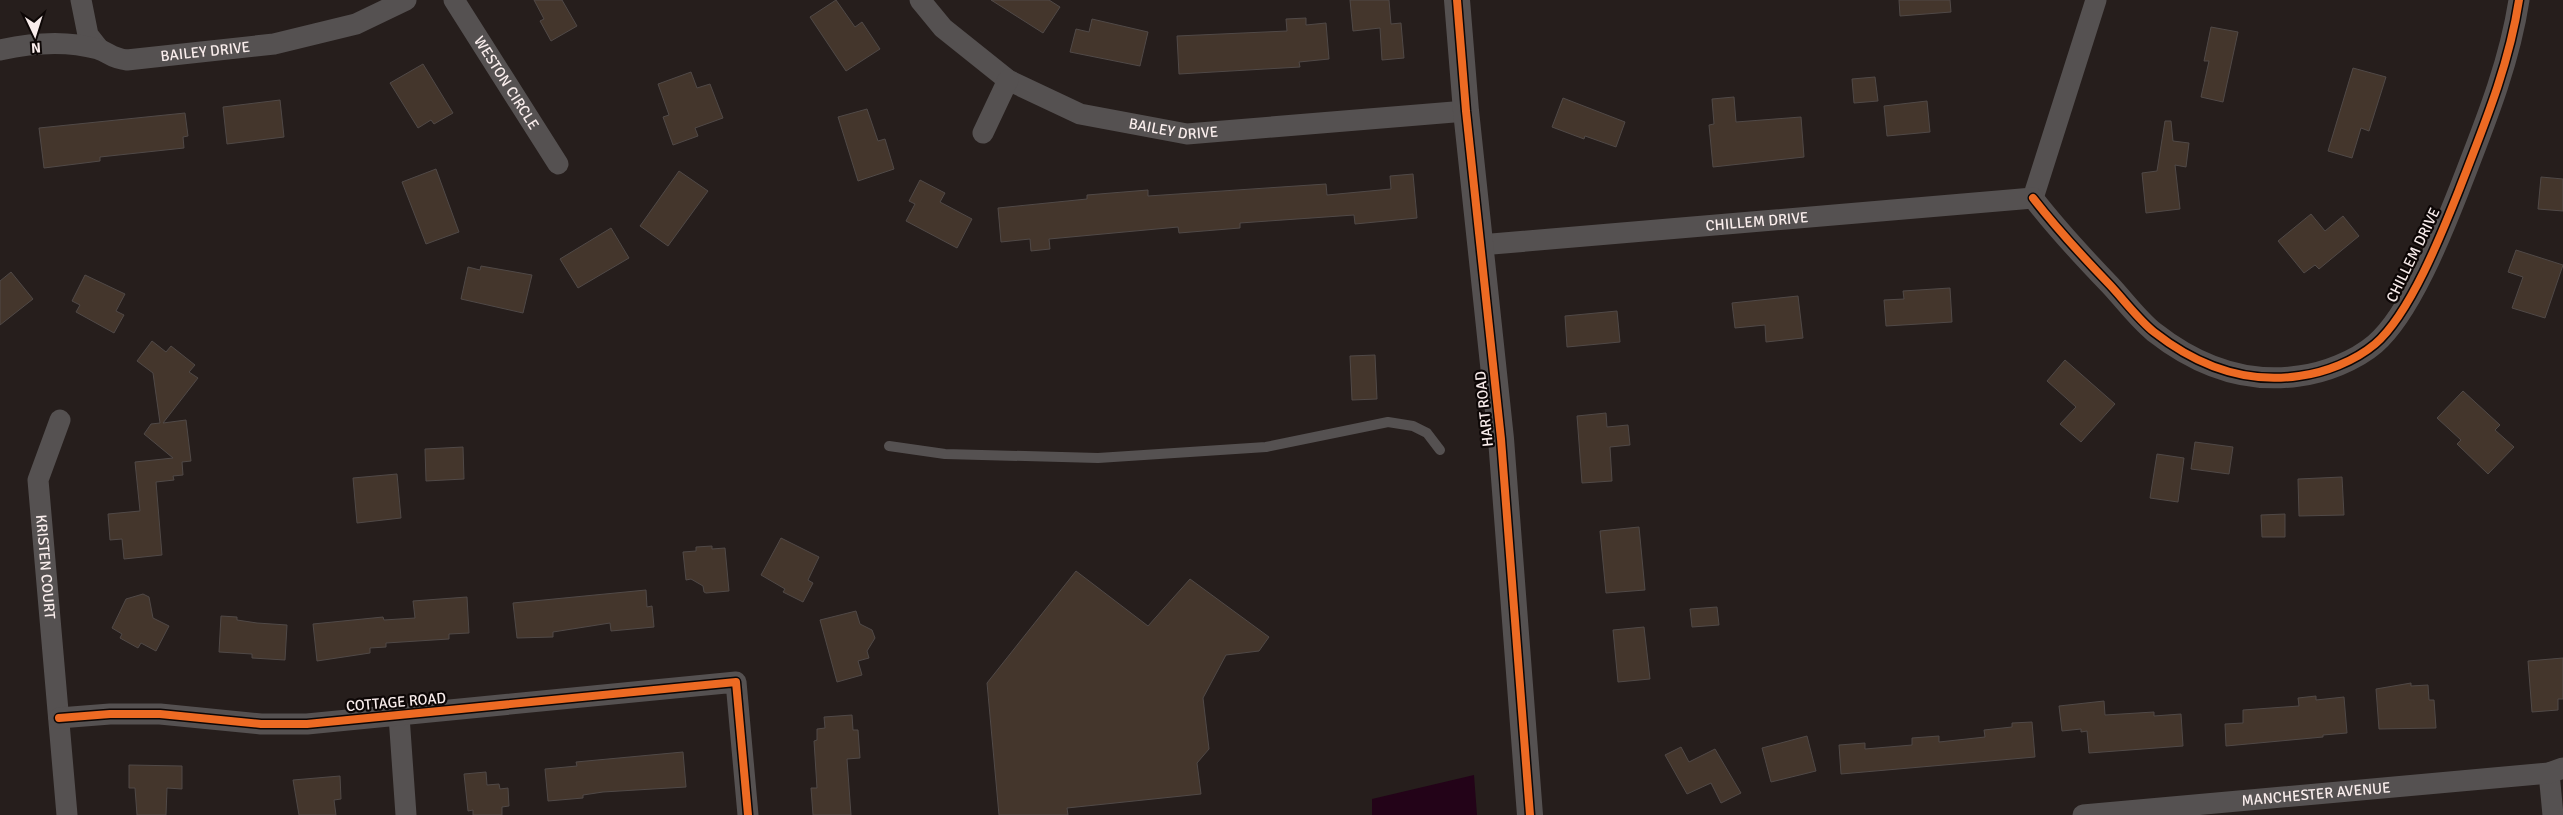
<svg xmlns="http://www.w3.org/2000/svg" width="2563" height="815" font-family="Signika,sans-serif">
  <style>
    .water { fill: #230318 }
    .building { fill: #44362c; stroke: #504947 }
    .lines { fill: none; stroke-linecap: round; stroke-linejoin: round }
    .service { stroke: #555151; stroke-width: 10 }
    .minor { stroke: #555151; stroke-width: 21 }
    .tertiary { stroke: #555151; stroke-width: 26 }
    .cycleway-casing { stroke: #0d0706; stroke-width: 11 }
    .cycleway { stroke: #ed6a23; stroke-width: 8 }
    .labels { text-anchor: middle; stroke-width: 4.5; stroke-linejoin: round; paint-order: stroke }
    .street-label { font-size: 15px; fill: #f9edec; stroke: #0d0706 }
  </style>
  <rect width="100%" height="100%" fill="#261e1c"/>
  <polygon class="water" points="1474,775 1477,815 1372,815 1372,799"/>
  <g class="building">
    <polygon points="534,0 562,0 577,26 551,41 540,21 544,19"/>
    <polygon points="836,0 855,27 862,22 880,49 846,71 810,17"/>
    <polygon points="991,0 1049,0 1060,7 1043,33"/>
    <polygon points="1350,0 1389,0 1391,24 1401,23 1404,58 1382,60 1380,28 1353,31"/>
    <polygon points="1899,0 1950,0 1951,12 1900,16"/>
    <polygon points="1306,18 1306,25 1326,23 1329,59 1299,62 1300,67 1179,74 1177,36 1287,31 1286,19"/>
    <polygon points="1092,19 1148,32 1140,66 1070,52 1076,29 1089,32"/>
    <polygon points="2211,27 2238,32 2223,102 2201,97 2209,61 2204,61"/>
    <polygon points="423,64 453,113 434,124 431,120 418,128 390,83"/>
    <polygon points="2353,68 2386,77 2369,131 2361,128 2352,158 2328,151"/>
    <polygon points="691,72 697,88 710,84 723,118 695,128 698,136 673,145 663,117 669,115 658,84"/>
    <polygon points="1875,77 1878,101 1854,103 1852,79"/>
    <polygon points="1734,97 1736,122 1801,117 1804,157 1713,167 1709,125 1714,124 1712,99"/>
    <polygon points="1563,98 1625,122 1616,147 1585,136 1584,139 1552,127"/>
    <polygon points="280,100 284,137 227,144 223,107"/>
    <polygon points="1927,101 1930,132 1887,136 1884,106"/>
    <polygon points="867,109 878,141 885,139 894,169 858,181 838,117"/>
    <polygon points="185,113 188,136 183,137 184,148 100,157 100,161 44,168 39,128"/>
    <polygon points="2165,121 2171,121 2173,141 2189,143 2186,167 2175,165 2180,209 2146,213 2142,173 2157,171"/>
    <polygon points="436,169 459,232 426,244 402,182"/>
    <polygon points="679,171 708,191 668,246 640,226"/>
    <polygon points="1413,174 1417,218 1355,224 1354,215 1240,223 1240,228 1179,233 1178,227 1049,239 1050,249 1031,251 1030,239 1001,242 998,208 1087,199 1087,195 1148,190 1148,196 1326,184 1327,195 1391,189 1390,176"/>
    <polygon points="2541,177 2563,179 2563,211 2538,209"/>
    <polygon points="920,180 945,193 940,202 972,219 957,248 906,221 915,204 909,201"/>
    <polygon points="2311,214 2325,231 2343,216 2359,236 2319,269 2315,265 2304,273 2278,241"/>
    <polygon points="611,228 629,258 578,288 560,259"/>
    <polygon points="2516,250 2563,265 2545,318 2512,308 2523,277 2508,272"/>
    <polygon points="481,266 532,275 523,313 461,299 468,267 480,270"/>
    <polygon points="11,272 33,299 0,325 0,281"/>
    <polygon points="85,275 125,294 116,311 124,315 114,333 76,312 80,305 72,301"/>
    <polygon points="1950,288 1952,322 1886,326 1884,300 1904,299 1903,291"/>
    <polygon points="1798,296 1803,338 1766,342 1765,325 1735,328 1732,303"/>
    <polygon points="1617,311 1620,342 1567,347 1565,316"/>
    <polygon points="152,341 166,352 171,346 195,365 189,372 198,378 163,423 186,420 191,461 182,462 183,475 173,476 174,480 156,482 162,555 124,559 122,539 110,540 108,514 140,511 135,462 173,458 144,434 151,424 160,423 153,373 137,361"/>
    <polygon points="1375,355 1377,399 1352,400 1350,356"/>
    <polygon points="2065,360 2115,404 2081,442 2060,424 2076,407 2047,381"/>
    <polygon points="2463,391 2500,425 2495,430 2514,447 2488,474 2457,444 2461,440 2437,418"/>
    <polygon points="1606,413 1607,427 1628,425 1630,445 1610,447 1612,481 1582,483 1577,416"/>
    <polygon points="2195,442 2233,447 2229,474 2191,469"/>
    <polygon points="463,447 464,479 426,481 425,449"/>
    <polygon points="2157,454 2184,458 2178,502 2150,498"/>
    <polygon points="397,474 401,518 357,523 353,478"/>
    <polygon points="2342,477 2344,515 2299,516 2298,479"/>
    <polygon points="2285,514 2285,537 2262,537 2261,515"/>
    <polygon points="1639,527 1645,590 1606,593 1600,531"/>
    <polygon points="781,538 819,557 808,580 813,583 803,602 783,592 785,589 761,575"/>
    <polygon points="712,546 712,549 725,548 729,591 706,593 704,592 703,586 691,579 686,580 683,552 696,551 696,547"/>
    <polygon points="1076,571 1148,626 1190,579 1269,637 1259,651 1226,655 1203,698 1209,749 1197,763 1201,794 1067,808 1068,815 999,815 987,683"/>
    <polygon points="646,590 647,607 652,606 654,627 611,631 610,623 553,632 553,637 517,638 513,603"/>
    <polygon points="143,594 149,597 153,618 169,626 156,651 141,643 138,648 120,638 122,634 112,628 126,599"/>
    <polygon points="467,597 469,633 449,634 449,639 386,643 386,647 370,648 370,653 317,661 313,624 383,617 384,620 415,618 413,601"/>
    <polygon points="1717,607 1719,625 1692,627 1690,609"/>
    <polygon points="856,611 860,624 872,630 875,638 867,651 869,658 858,661 862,675 837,682 820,620"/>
    <polygon points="221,616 237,617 237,620 257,623 287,625 285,660 252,658 252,654 219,652"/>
    <polygon points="1644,627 1650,679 1618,682 1613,630"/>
    <polygon points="2563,658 2563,699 2558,699 2558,710 2532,712 2528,661"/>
    <polygon points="2411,683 2411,686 2428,685 2429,700 2434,700 2436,728 2379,729 2376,689"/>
    <polygon points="2316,696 2316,700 2344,697 2347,733 2323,735 2323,737 2226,746 2225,724 2243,723 2243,710 2299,706 2298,698"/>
    <polygon points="2104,701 2105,715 2154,712 2154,716 2181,714 2183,746 2089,753 2087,731 2081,732 2081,729 2062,731 2059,706"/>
    <polygon points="852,715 853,730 858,730 860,758 847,759 851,815 813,815 811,788 817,788 814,741 817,740 817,729 825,728 824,717"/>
    <polygon points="2032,722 2035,757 1841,774 1839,745 1865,743 1865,749 1912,745 1912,738 1939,736 1939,742 1985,737 1984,730 2012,727 2012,723"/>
    <polygon points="1807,736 1816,771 1771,782 1762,748"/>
    <polygon points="1681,747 1689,762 1715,749 1741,793 1721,803 1711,783 1687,794 1665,755"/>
    <polygon points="683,752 686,787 603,792 583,795 583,798 548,801 545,769 577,766 576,762"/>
    <polygon points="129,765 182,766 182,789 167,788 166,815 137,815 135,788 129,788"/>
    <polygon points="486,772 487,785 499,784 500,789 508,788 509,806 502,807 502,815 473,815 473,810 468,811 464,774"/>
    <polygon points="340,776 341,799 334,800 336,815 299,815 293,780"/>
  </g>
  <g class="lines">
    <polyline class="service" points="889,446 945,454 1098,458 1266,447 1388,422 1413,426 1427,433 1440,450"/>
    <g class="minor">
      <polyline points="81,0 88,35 99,49"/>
      <path id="s1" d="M 454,0 L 558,164"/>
      <path id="s2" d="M 920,0 L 943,28 L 1008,80 L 1080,114 L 1187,134 L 1466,111"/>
      <path id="s3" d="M 0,50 C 31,43 66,40 98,49 C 110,53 110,58 127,60 L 274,44 L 356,24 L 406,0"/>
      <polyline points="983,133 1008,80"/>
      <path d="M 2033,198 C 2057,229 2083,257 2110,285 C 2124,300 2138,319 2154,332 C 2196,365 2245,384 2299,376 C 2324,373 2355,361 2375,344 C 2410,314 2442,233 2459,190 C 2483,128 2509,66 2519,0"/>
      <polyline points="2033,198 2096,0"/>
      <path id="s4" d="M 1480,245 L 2033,198"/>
      <path id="s5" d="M 60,420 L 38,480 L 67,815"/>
      <polyline points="399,716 406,815"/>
      <polyline points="59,718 110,714 160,714 261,724 307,724 736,682 748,815"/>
      <polyline points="2549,773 2553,815"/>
      <path id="s6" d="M 2083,815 L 2549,773 L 2563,768"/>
    </g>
    <polyline class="tertiary" points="1457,0 1466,111 1501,439 1530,815"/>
    <g class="cycleway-casing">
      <g id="cycleway">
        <polyline points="1457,0 1466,111 1501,439 1530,815"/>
        <path d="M 2033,198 C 2057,229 2083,257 2110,285 C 2124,300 2138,319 2154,332 C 2196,365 2245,384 2299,376 C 2324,373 2355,361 2375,344 C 2410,314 2442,233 2459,190 C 2483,128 2509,66 2519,0"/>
        <polyline points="59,718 110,714 160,714 261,724 307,724 736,682 748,815"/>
      </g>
    </g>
    <use href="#cycleway" class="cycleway"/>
  </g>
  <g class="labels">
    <g class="street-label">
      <text dy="5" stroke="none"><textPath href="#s3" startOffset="209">BAILEY DRIVE</textPath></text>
      <text dy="5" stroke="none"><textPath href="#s1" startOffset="98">WESTON CIRCLE</textPath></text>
      <text dy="5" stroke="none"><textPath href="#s2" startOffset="294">BAILEY DRIVE</textPath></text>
      <text dy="5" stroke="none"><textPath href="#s4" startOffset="278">CHILLEM DRIVE</textPath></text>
      <text transform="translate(2413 255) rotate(-64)" y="5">CHILLEM DRIVE</text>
      <text transform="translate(1484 409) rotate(-96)" y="5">HART ROAD</text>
      <text dy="5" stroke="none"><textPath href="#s5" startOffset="151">KRISTEN COURT</textPath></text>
      <text transform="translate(396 702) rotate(-5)" y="5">COTTAGE ROAD</text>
      <text dy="5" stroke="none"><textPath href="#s6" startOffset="234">MANCHESTER AVENUE</textPath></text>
    </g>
  </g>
  <g transform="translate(35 35) rotate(176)" stroke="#0d0706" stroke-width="4" paint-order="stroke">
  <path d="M0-4L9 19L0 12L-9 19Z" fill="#f9edec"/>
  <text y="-8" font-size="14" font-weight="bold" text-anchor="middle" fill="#f9edec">N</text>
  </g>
</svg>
